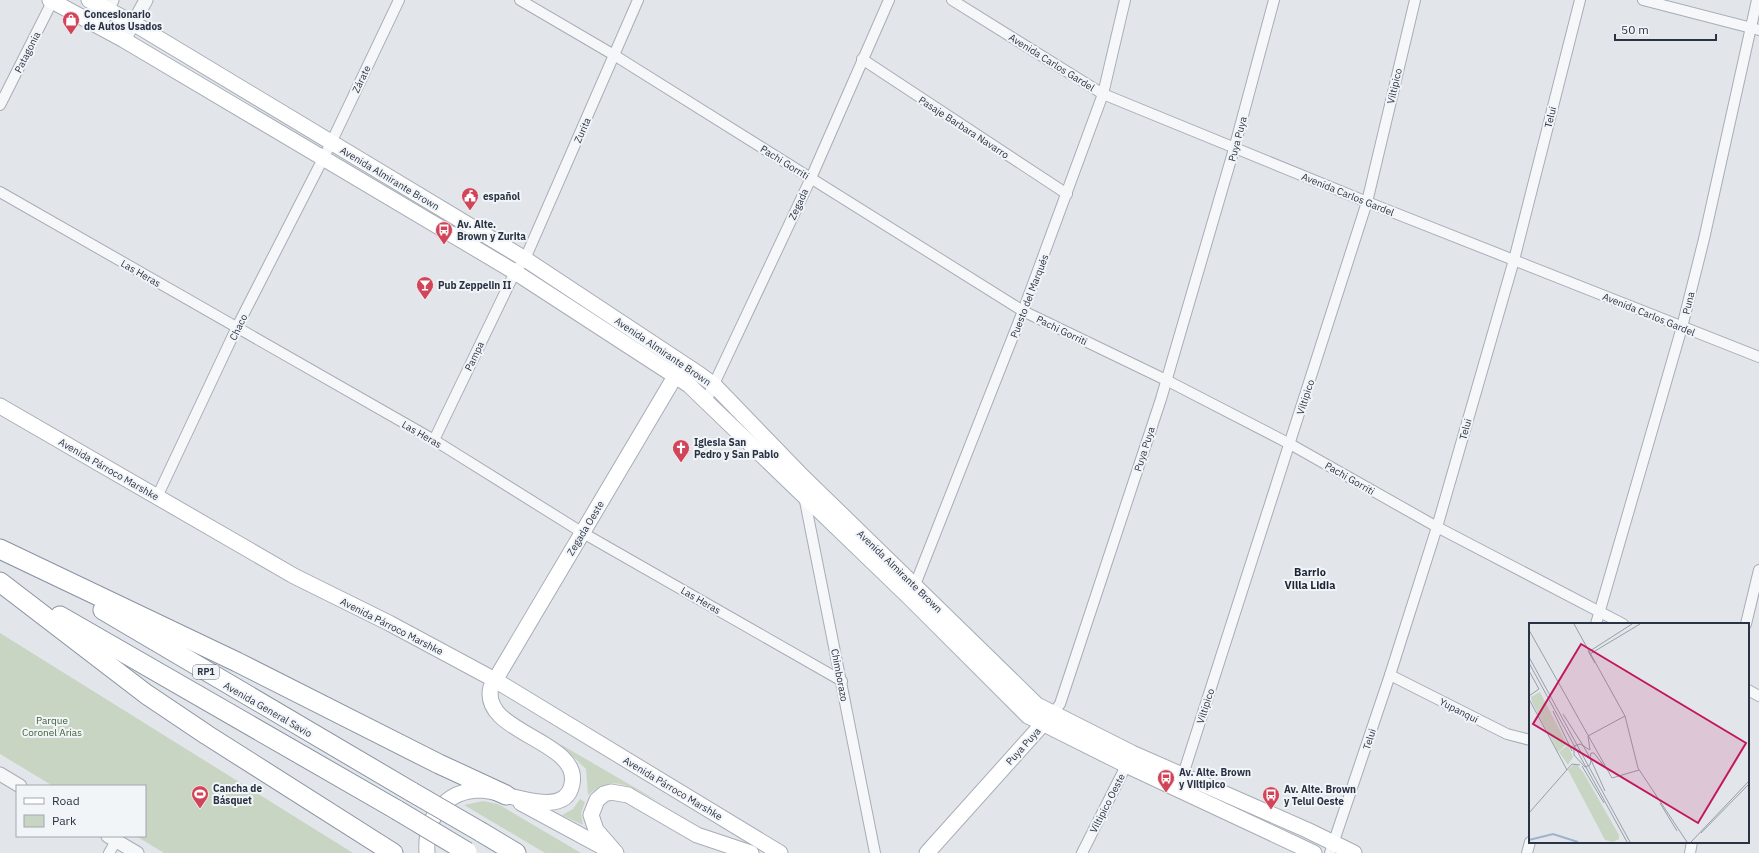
<svg xmlns="http://www.w3.org/2000/svg" width="1759" height="853" font-family="'IBM Plex Sans',sans-serif">
  <style>
    .green { fill: #c8d5c3 }
    .lines { fill: none; stroke-linecap: round; stroke-linejoin: round }
    .minor-casing { stroke: #a7adb6; stroke-width: 12 }
    .tertiary-casing { stroke: #a7adb6; stroke-width: 15 }
    .secondary-casing { stroke: #a7adb6; stroke-width: 17 }
    .motorway-casing { stroke: #8993a2; stroke-width: 21 }
    .minor { stroke: #f5f7f9; stroke-width: 10 }
    .tertiary { stroke: #f5f7f9; stroke-width: 13 }
    .secondary { stroke: #fff; stroke-width: 15 }
    .motorway { stroke: #fff; stroke-width: 19 }
    .motorway-bridge-casing { stroke: #8993a2; stroke-width: 21; stroke-linecap: butt }
    .motorway-bridge { stroke: #fff; stroke-width: 19 }
    .labels { text-anchor: middle; stroke-width: 4; stroke-linejoin: round; paint-order: stroke }
    .shield { fill: #f2f5f8; stroke: #666d7a; stroke-width: 1 }
    .shield-label { font-size: 9px; font-weight: bold; fill: #2a3344 }
    .poi-label { font-size: 10px; font-weight: bold; fill: #2a3344; stroke: #f2f5f8; text-anchor: start }
    .street-label { font-size: 10px; fill: #2a3344; stroke: #f2f5f8 }
    .park-label { font-size: 10px; fill: #3e6036; stroke: #f2f5f8 }
    .neighbourhood-label { font-size: 11px; font-weight: bold; fill: #1c2435; stroke: #f2f5f8 }
    .inset-river { fill: none; stroke: #9db3cc; stroke-width: 2 }
    .inset-road { fill: none; stroke: #989ea8; stroke-width: 1 }
    .view { fill: #c2185b; fill-opacity: 0.15; stroke: #c2185b; stroke-width: 2 }
    .inset-edge { fill: none; stroke: #2a3344; stroke-width: 2 }
  </style>
  <rect width="100%" height="100%" fill="#e2e6eb"/>
  <g class="green">
    <polygon points="0,633 353,853 164,853 136,836 145,836 145,786 53,786 0,754"/>
    <path d="M 560,744 L 658,801 C 642,794 621,778 604,785 C 598,787 592,792 588,795 L 586,769 Z"/>
    <polygon points="580,799 585,802 581,813 583,825 562,815 573,809"/>
    <polygon points="483,801 498,804 581,853 545,853 464,805"/>
  </g>
  <g class="lines">
    <g class="minor-casing">
      <g id="minor">
        <polyline points="520,0 614,55 1023,311 1166,380 1290,444 1437,527 1623,624"/>
        <polyline points="952,0 1103,94 1367,202 1759,357"/>
        <polyline points="1643,0 1759,30"/>
        <polyline points="862,59 1067,194"/>
        <polyline points="0,105 53,0"/>
        <polyline points="0,192 434,440 583,533 842,681"/>
        <polyline points="706,401 811,178 889,0"/>
        <polyline points="434,440 515,272 525,259 638,0"/>
        <polyline points="804,496 875,853"/>
        <polyline points="157,497 237,327 331,143 399,0"/>
        <polyline points="913,590 1023,311 1103,94 1125,0"/>
        <polyline points="1596,624 1682,327 1704,239 1757,0"/>
        <polyline points="1746,624 1759,570"/>
        <polyline points="1390,675 1507,734 1530,740"/>
        <polyline points="1748,690 1759,696"/>
        <polyline points="1052,714 1060,704 1161,399 1234,149 1274,0"/>
        <polyline points="1181,781 1367,202 1415,0"/>
        <polyline points="109,853 116,841"/>
        <polyline points="1082,853 1129,760"/>
        <polyline points="1330,853 1390,675 1437,527 1514,260 1580,0"/>
        <polyline points="1527,853 1530,842"/>
        <polyline points="1690,853 1692,842"/>
      </g>
    </g>
    <g class="tertiary-casing">
      <g id="tertiary">
        <polyline points="100,26 112,0"/>
        <polyline points="124,40 146,0"/>
        <polyline points="0,774 20,786"/>
        <polyline points="108,836 137,853"/>
      </g>
    </g>
    <g class="secondary-casing">
      <g id="secondary">
        <polyline points="50,0 124,40 515,272 689,385 910,598 1028,716 1126,765 1314,853"/>
        <polyline points="89,0 133,23 525,259 699,374 714,385 799,473 1037,705 1132,753 1307,830 1354,853"/>
        <polyline points="0,406 294,576 389,623 495,680 780,853"/>
        <polyline points="521,803 610,851"/>
        <path d="M 427,853 C 426,837 429,820 440,808 C 450,796 465,790 481,790 C 505,791 565,821 572,784 C 581,740 479,733 491,687 L 680,368"/>
        <polyline points="616,853 596,830 591,815 597,800 604,794 611,792 628,795 697,835 751,853"/>
        <polyline points="927,853 1049,717"/>
      </g>
    </g>
    <g class="motorway-casing">
      <g id="motorway">
        <polyline points="0,549 237,662 439,764 506,795"/>
        <polyline points="0,582 146,694 207,735 393,853"/>
        <polyline points="103,610 412,792"/>
        <polyline points="60,616 397,810"/>
        <polyline points="481,832 516,853"/>
      </g>
    </g>
    <use href="#minor" class="minor"/>
    <use href="#tertiary" class="tertiary"/>
    <use href="#secondary" class="secondary"/>
    <use href="#motorway" class="motorway"/>
    <g class="motorway-bridge-casing">
      <g id="motorway-bridge">
        <polyline points="412,792 481,832"/>
        <polyline points="397,810 467,852"/>
      </g>
    </g>
    <use href="#motorway-bridge" class="motorway-bridge"/>
  </g>
  <defs>
    <g id="shop-pin" transform="scale(0.9)"><path d="M0 17L-7.5 6A9.5 9.5 0 1 1 7.5 6Z" fill="#d24559" stroke="#f2f5f8"/><path d="M-5-2.5h2.3a2.7 3.5 0 0 1 5.4 0H5L5.5 6h-11ZM-1.5-2.5h3a1.5 2.3 0 0 0-3 0Z" fill="#fff"/></g>
    <g id="civic-pin" transform="scale(0.9)"><path d="M0 17L-7.5 6A9.5 9.5 0 1 1 7.5 6Z" fill="#d24559" stroke="#f2f5f8"/><path d="M-.6-6.5H3V-4.5H.6V-3L4-1V1h2V6H-6V1h2V-1L-.6-3ZM-1.2 2.5V6h2.4V2.5Z" fill="#fff"/></g>
    <g id="bus-pin" transform="scale(0.9)"><path d="M0 17L-7.5 6A9.5 9.5 0 1 1 7.5 6Z" fill="#d24559" stroke="#f2f5f8"/><path d="M-5-6H5V4H4V6H2V4H-2V6H-4V4H-5ZM-3.5-4V0h7V-4ZM-3.5 1.2v1.5H-2V1.2ZM2 1.2v1.5H3.5V1.2Z" fill="#fff"/></g>
    <g id="bar-pin" transform="scale(0.9)"><path d="M0 17L-7.5 6A9.5 9.5 0 1 1 7.5 6Z" fill="#d24559" stroke="#f2f5f8"/><path d="M-6-5H6L.8 .8V4.5H3.5V6h-7V4.5H-.8V.8Z" fill="#fff"/></g>
    <g id="church-pin" transform="scale(0.9)"><path d="M0 17L-7.5 6A9.5 9.5 0 1 1 7.5 6Z" fill="#d24559" stroke="#f2f5f8"/><path d="M-1.2-6h2.4v3.5h3.3v2.4h-3.3V6h-2.4V-.1h-3.3v-2.4h3.3Z" fill="#fff"/></g>
    <g id="stadium-pin" transform="scale(0.9)"><path d="M0 17L-7.5 6A9.5 9.5 0 1 1 7.5 6Z" fill="#d24559" stroke="#f2f5f8"/><path d="M0-5a6.5 5 0 1 0 0 10a6.5 5 0 1 0 0-10ZM-3.5-1.8h7v3.6h-7Z" fill="#fff"/></g>
  </defs>
  <g fill-rule="evenodd">
    <use href="#shop-pin" x="71" y="20"/>
    <use href="#civic-pin" x="470" y="196"/>
    <use href="#bus-pin" x="444" y="230"/>
    <use href="#bar-pin" x="425" y="285"/>
    <use href="#church-pin" x="681" y="448"/>
    <use href="#bus-pin" x="1166" y="778"/>
    <use href="#stadium-pin" x="200" y="794"/>
    <use href="#bus-pin" x="1271" y="795"/>
  </g>
  <g class="labels">
    <rect class="shield" x="193" y="665" width="26" height="14" rx="3"/>
    <g class="shield-label">
      <text x="206" y="675">RP1</text>
    </g>
    <g class="poi-label">
      <text x="84" y="18">Concesionario<tspan x="84" dy="12">de Autos Usados</tspan></text>
      <text x="483" y="200">español</text>
      <text x="457" y="228">Av. Alte.<tspan x="457" dy="12">Brown y Zurita</tspan></text>
      <text x="438" y="289">Pub Zeppelin II</text>
      <text x="694" y="446">Iglesia San<tspan x="694" dy="12">Pedro y San Pablo</tspan></text>
      <text x="1179" y="776">Av. Alte. Brown<tspan x="1179" dy="12">y Viltipico</tspan></text>
      <text x="213" y="792">Cancha de<tspan x="213" dy="12">Básquet</tspan></text>
      <text x="1284" y="793">Av. Alte. Brown<tspan x="1284" dy="12">y Telui Oeste</tspan></text>
    </g>
    <g class="street-label">
      <text transform="translate(27 52) rotate(-63)" y="4">Patagonia</text>
      <text transform="translate(1052 62) rotate(32)" y="4">Avenida Carlos Gardel</text>
      <text transform="translate(361 79) rotate(-64)" y="4">Zárate</text>
      <text transform="translate(1394 86) rotate(-77)" y="4">Viltipico</text>
      <text transform="translate(1550 117) rotate(-76)" y="4">Telui</text>
      <text transform="translate(964 127) rotate(33)" y="4">Pasaje Barbara Navarro</text>
      <text transform="translate(582 130) rotate(-66)" y="4">Zurita</text>
      <text transform="translate(1237 139) rotate(-75)" y="4">Puya Puya</text>
      <text transform="translate(785 162) rotate(32)" y="4">Pachi Gorriti</text>
      <text transform="translate(390 178) rotate(31)" y="4">Avenida Almirante Brown</text>
      <text transform="translate(1348 194) rotate(22)" y="4">Avenida Carlos Gardel</text>
      <text transform="translate(798 204) rotate(-65)" y="4">Zegada</text>
      <text transform="translate(141 273) rotate(30)" y="4">Las Heras</text>
      <text transform="translate(1029 296) rotate(-69)" y="4">Puesto del Marqués</text>
      <text transform="translate(1688 303) rotate(-76)" y="4">Puna</text>
      <text transform="translate(1649 314) rotate(22)" y="4">Avenida Carlos Gardel</text>
      <text transform="translate(238 327) rotate(-64)" y="4">Chaco</text>
      <text transform="translate(1062 330) rotate(26)" y="4">Pachi Gorriti</text>
      <text transform="translate(663 351) rotate(34)" y="4">Avenida Almirante Brown</text>
      <text transform="translate(474 356) rotate(-64)" y="4">Pampa</text>
      <text transform="translate(1305 397) rotate(-72)" y="4">Viltipico</text>
      <text transform="translate(1465 429) rotate(-74)" y="4">Telui</text>
      <text transform="translate(422 434) rotate(30)" y="4">Las Heras</text>
      <text transform="translate(1144 449) rotate(-72)" y="4">Puya Puya</text>
      <text transform="translate(109 469) rotate(30)" y="4">Avenida Párroco Marshke</text>
      <text transform="translate(1350 478) rotate(30)" y="4">Pachi Gorriti</text>
      <text transform="translate(585 528) rotate(-59)" y="4">Zegada Oeste</text>
      <text transform="translate(900 571) rotate(44)" y="4">Avenida Almirante Brown</text>
      <text transform="translate(701 600) rotate(30)" y="4">Las Heras</text>
      <text transform="translate(392 626) rotate(27)" y="4">Avenida Párroco Marshke</text>
      <text transform="translate(840 675) rotate(79)" y="4">Chimborazo</text>
      <text transform="translate(1205 706) rotate(-72)" y="4">Viltipico</text>
      <text transform="translate(268 709) rotate(30)" y="4">Avenida General Savio</text>
      <text transform="translate(1459 710) rotate(27)" y="4">Yupanqui</text>
      <text transform="translate(1369 739) rotate(-72)" y="4">Telui</text>
      <text transform="translate(1023 746) rotate(-48)" y="4">Puya Puya</text>
      <text transform="translate(673 788) rotate(31)" y="4">Avenida Párroco Marshke</text>
      <text transform="translate(1107 803) rotate(-63)" y="4">Viltipico Oeste</text>
    </g>
    <g class="park-label">
      <text x="52" y="724">Parque<tspan x="52" dy="12">Coronel Arias</tspan></text>
    </g>
    <g class="neighbourhood-label">
      <text x="1310" y="576">Barrio<tspan x="1310" dy="13">Villa Lidia</tspan></text>
    </g>
  </g>
  <g transform="translate(1529 623)">
    <rect width="220" height="220" fill="#e2e6eb"/>
    <path d="M 11,69 L 38,121 L 29,129 L 3,79 L 2,74 ZM 39,122 L 44,134 L 39,142 L 30,129 ZM 44,142 L 48,142 L 54,149 L 90,212 L 90,216 L 84,219 L 76,217 L 39,147 Z" fill="#c8d5c3"/>
    <path class="inset-river" d="M 0,217 L 24,211 L 49,219"/>
    <path class="inset-road" d="M 45,1 L 96,93 L 109,145 L 158,219M 0,7 L 83,155 L 110,147M 59,28 L 66,40M 61,28 L 103,1M 61,31 L 111,1M 0,34 L 101,219M 0,40 L 98,219M 0,48 L 10,66 L 0,73M 0,76 L 38,147M 24,88 L 43,128M 34,91 L 55,124M 55,124 L 62,137 L 61,142 L 56,144 L 45,132 L 45,123 L 51,121 L 61,127 L 59,113 L 96,93M 61,134 L 62,130 L 65,130 L 75,143M 62,137 L 76,168M 53,143 L 75,180M 131,180 L 148,208M 0,190 L 43,141 L 51,142M 172,210 L 220,161M 162,219 L 220,158"/>
    <path class="view" d="M 52,21 L 217,120 L 169,200 L 4,101 Z"/>
    <rect width="220" height="220" class="inset-edge"/>
  </g>
  <rect x="16" y="785" width="130" height="52" fill="#f2f5f8" stroke="#a2a7b0"/>
  <rect x="24" y="798" width="20" height="6" fill="#ffffff" stroke="#a2a7b0"/>
  <text x="52" y="805" font-size="12" fill="#2a3344">Road</text>
  <rect x="24" y="815" width="20" height="12" fill="#c8d5c3" stroke="#a2a7b0"/>
  <text x="52" y="825" font-size="12" fill="#2a3344">Park</text>
  <path d="M1615 34v6h101v-6" fill="none" stroke="#2a3344" stroke-width="2"/>
  <text x="1621" y="34" font-size="12" fill="#2a3344" stroke="#f2f5f8" stroke-width="3" paint-order="stroke">50 m</text>
</svg>
